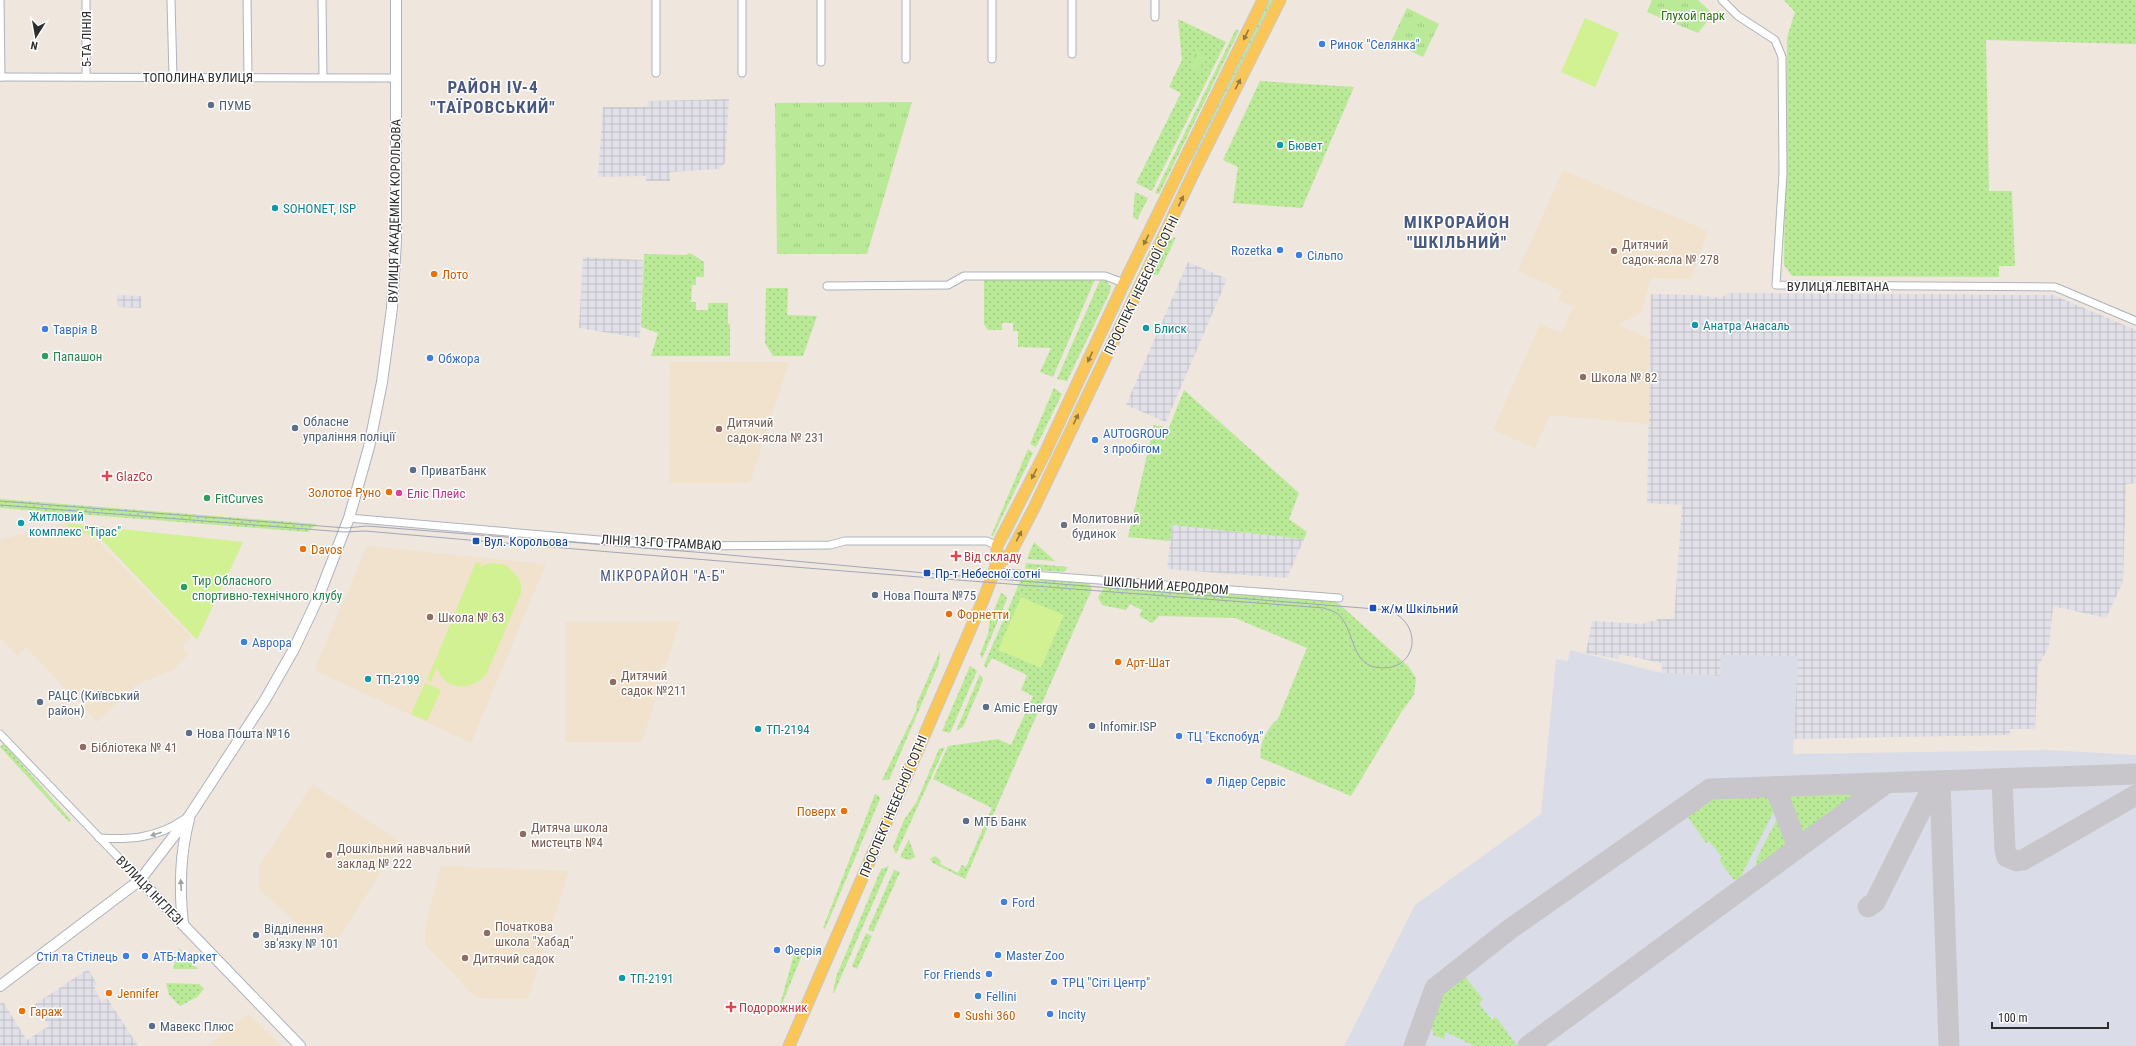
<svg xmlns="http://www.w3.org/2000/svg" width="2136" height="1046" font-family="'Roboto Condensed',sans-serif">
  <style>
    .industrial { fill: url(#industrial-grid) }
    .education { fill: #f1e2cd }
    .airport { fill: #dadde8 }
    .grass { fill: url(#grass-dots) }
    .park { fill: url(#park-tufts) }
    .pitch { fill: #d1f193 }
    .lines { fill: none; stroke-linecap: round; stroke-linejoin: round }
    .taxiway { stroke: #c8c6cb; stroke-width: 21 }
    .minor-casing { stroke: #aeb3bd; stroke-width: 9 }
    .secondary-casing { stroke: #aeb3bd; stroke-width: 12 }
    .primary-casing { stroke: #c8c8c8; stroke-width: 13 }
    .minor { stroke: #fff; stroke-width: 7 }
    .secondary { stroke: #fff; stroke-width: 10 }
    .primary { stroke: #fbc658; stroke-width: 11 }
    .tram { stroke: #a0a6b8; stroke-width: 1 }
    .oneway { fill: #947a42 }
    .oneway2 { fill: #a0a0a0 }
    .shop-dot { fill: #3f7fe0; stroke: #fff; stroke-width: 1.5 }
    .service-dot { fill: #5c6f8a; stroke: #fff; stroke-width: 1.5 }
    .culture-dot { fill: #0f9aa8; stroke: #fff; stroke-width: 1.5 }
    .education-dot { fill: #8d6e63; stroke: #fff; stroke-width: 1.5 }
    .food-dot { fill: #e8710a; stroke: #fff; stroke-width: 1.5 }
    .leisure-dot { fill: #2e9e5b; stroke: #fff; stroke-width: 1.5 }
    .health-dot { fill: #e0444e; stroke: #fff; stroke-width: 1.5 }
    .hotel-dot { fill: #d1479c; stroke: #fff; stroke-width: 1.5 }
    .worship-dot { fill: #6b7280; stroke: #fff; stroke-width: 1.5 }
    .transit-dot { fill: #1a4fb4; stroke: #fff; stroke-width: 1.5 }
    .labels { text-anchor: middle; stroke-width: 3; stroke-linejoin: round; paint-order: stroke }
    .park-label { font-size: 13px; fill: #307116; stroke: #fff }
    .street-label { font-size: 13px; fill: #2d2d2d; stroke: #fff }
    .shop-label { font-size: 13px; fill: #366cbe; stroke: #fff; text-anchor: start }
    .service-label { font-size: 13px; fill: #4e5e75; stroke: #fff; text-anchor: start }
    .culture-label { font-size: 13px; fill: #0d838f; stroke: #fff; text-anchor: start }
    .education-label { font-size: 13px; fill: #785e54; stroke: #fff; text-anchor: start }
    .food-label { font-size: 13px; fill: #c56008; stroke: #fff; text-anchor: start }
    .leisure-label { font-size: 13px; fill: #27864d; stroke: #fff; text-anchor: start }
    .health-label { font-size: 13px; fill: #be3a42; stroke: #fff; text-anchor: start }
    .hotel-label { font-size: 13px; fill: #b23c85; stroke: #fff; text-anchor: start }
    .worship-label { font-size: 13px; fill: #5b616d; stroke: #fff; text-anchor: start }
    .transit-label { font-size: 13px; fill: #164399; stroke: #fff; text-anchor: start }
    .neighbourhood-label { font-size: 14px; letter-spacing: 1px; fill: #495881; stroke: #fff }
    .district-label { font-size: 17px; font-weight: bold; letter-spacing: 1px; fill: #495881; stroke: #fff }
  </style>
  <defs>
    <pattern id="industrial-grid" width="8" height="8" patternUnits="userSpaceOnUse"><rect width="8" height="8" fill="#e1dfe7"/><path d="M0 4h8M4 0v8" fill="none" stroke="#c1c0c6"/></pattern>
    <pattern id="grass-dots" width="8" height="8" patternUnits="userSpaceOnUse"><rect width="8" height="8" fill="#bae998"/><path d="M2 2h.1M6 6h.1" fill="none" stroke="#a0c883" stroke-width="1.8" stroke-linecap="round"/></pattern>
    <pattern id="park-tufts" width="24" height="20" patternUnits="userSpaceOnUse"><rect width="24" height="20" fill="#bae998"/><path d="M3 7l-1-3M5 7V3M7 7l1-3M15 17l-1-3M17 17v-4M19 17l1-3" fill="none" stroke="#a0c883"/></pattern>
  </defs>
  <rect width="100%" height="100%" fill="#efe6de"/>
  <g class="industrial">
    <polygon points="729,99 725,163 719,169 670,172 670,181 646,181 646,176 598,177 603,107 647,107 648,101"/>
    <polygon points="583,257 643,260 640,338 579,328"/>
    <polygon points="1188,262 1227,279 1166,422 1126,405"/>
    <polygon points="1729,293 2053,295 2136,330 2136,483 2126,484 2123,582 2106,618 2053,606 2049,646 2038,666 2035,729 2011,729 2009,735 1793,739 1721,655 1720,676 1662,673 1662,663 1619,654 1618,659 1586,653 1592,621 1642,624 1651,621 1656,622 1657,619 1674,619 1682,505 1647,503 1651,294 1697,295 1721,298"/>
    <polygon points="117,295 141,296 141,308 117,307"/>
    <polygon points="1172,525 1304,539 1287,578 1167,569"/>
    <polygon points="88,969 97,984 94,986 101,1002 107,998 138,1046 0,1046 0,1004 3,1002 27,1040 49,1026 34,1005"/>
  </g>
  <g class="education">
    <polygon points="1563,170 1708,231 1691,279 1651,278 1641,312 1618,325 1650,339 1649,424 1550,415 1535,448 1493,430 1540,324 1561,333 1573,307 1558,300 1562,291 1518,271"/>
    <polygon points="670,362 789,362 750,483 669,483"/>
    <polygon points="65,523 76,534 86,533 95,538 191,637 182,646 189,654 173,670 136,685 97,722 26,647 17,656 0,638 0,540"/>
    <polygon points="367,546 546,564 471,743 314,670"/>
    <polygon points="680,621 642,742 565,742 565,622"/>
    <polygon points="312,784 400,842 336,942 298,924 259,889 259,867"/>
    <polygon points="441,866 569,871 528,999 476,998 425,944 426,922"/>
    <polygon points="248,1014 281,1046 207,1046"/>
  </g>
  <polygon class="airport" points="1570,650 1662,673 1720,676 1721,655 1798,656 1793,754 2047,750 2136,755 2136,1046 1344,1046 1415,905 1541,814 1556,659 1568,661"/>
  <g class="grass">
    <polygon points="1270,0 1273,0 1192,161 1191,160"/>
    <polygon points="1784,0 2136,0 2136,44 1986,40 1989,191 2012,191 2015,266 1999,266 1999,277 1792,276 1784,265 1787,38 1795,12"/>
    <polygon points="1178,19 1226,42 1152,191 1136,183 1181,93 1169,87 1182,60"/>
    <polygon points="1236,29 1239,31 1159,194 1155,193"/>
    <polygon points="1260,81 1354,87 1302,208 1233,203 1238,167 1223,160"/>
    <polygon points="1135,192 1148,198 1137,220 1133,217"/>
    <polygon points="1167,210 1009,539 1008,540"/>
    <polygon points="1176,237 1158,275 1153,274 1169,240"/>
    <polygon points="690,253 704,262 704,277 696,277 696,285 692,285 691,302 696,302 696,310 708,310 708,303 728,303 728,324 730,324 730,356 651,356 658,333 641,327 644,254 686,255"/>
    <polygon points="1095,279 1053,377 1040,372 1051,348 1018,347 1018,331 1013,331 1013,323 1002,323 1002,330 988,330 984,324 984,280"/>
    <polygon points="1100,280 1107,281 1111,287 1110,292 1067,381 1057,379"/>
    <polygon points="766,288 788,288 787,315 817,316 803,356 773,356 765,343"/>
    <polygon points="1054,388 1062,394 1036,447 1030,444"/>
    <polygon points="1184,390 1299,493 1289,519 1307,532 1304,539 1172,525 1170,541 1128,537 1154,425 1169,428"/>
    <polygon points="1028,449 1033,453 993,536 991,536"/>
    <polygon points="0,499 317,524 308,532 0,508"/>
    <polygon points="1034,542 1055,561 1027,559"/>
    <polygon points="1026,563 1068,567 1064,572 1025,569"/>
    <polygon points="1022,577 1088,582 1092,589 965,879 933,863 930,859 935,856 941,861 940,864 958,873 962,865 966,867 992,808 933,779 948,746 998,739 1011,745 1033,696 1021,690 1027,675 992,658 986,668 984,665"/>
    <path d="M 1107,584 L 1337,602 L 1408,666 L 1416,678 L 1414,695 L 1402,711 L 1351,796 L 1261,758 C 1258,746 1268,726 1278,719 L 1307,648 L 1235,618 L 1159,616 L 1152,623 L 1139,616 L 1142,610 L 1130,604 L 1126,610 L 1102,605 L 1098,597 Z"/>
    <polygon points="1001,593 1005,595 1007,599 982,659 980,654 988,634 990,620"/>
    <polygon points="940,651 939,663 889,780 882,780 909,725 916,711 917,703"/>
    <polygon points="970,666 977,671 950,733 942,731"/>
    <polygon points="980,674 983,680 963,727 956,731"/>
    <polygon points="4,744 71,820 69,822 0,747"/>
    <polygon points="945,747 896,854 893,847 904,820 917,801 939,749"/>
    <polygon points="1858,791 1858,793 1800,836 1785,798 1792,793"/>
    <polygon points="875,794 879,796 880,799 825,929 823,928"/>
    <polygon points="1769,794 1774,808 1773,813 1739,880 1733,879 1719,860 1722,857 1709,841 1706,843 1688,817 1688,811 1707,797 1716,795"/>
    <polygon points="1779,815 1790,843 1755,869 1757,858"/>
    <polygon points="909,839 915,857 909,860 900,857"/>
    <polygon points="889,866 834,993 833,993 836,977 881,869"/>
    <polygon points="894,870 900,872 873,932 868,930"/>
    <polygon points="866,933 872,936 857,969 852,966"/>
    <polygon points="179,948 198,969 173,969"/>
    <polygon points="797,950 802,955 777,1016 794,954"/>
    <polygon points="1464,976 1483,999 1479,1004 1492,1020 1496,1017 1517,1046 1474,1046 1446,1032 1444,1039 1433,1035 1434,1031 1428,1029 1441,993"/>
    <polygon points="166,983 199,984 204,989 197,997 180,1006 169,995"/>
  </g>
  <g class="park">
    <polygon points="1652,0 1698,0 1713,14 1698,33 1647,12"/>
    <polygon points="1407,8 1439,24 1423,57 1391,42"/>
    <polygon points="1197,51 1207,56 1199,71 1189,66"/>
    <polygon points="912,102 867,254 777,254 775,103"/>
  </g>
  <g class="pitch">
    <polygon points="1585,18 1619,33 1595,87 1561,72"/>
    <polygon points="65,523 243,542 197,640 99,537 95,538 86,533 76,534"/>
    <path d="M 476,562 L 481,564 L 480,567 L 490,563 L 506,565 L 518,577 L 521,585 L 521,593 L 486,675 C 470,691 445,692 437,667 L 431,682 L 427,680 Z"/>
    <polygon points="1021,597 1064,615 1041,668 998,650"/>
    <polygon points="425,683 441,690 427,721 411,714"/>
  </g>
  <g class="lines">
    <g class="taxiway">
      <polyline points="2002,779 2005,850 2007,857 2017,861 2023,860 2136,795"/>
      <polyline points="1940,782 1949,1046"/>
      <polyline points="1775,787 1798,847"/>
      <polyline points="1868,907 1875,902 1935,782"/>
      <polyline points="1414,1046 1435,988 1510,929 1710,789 2136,774"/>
      <polyline points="1528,1046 1885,784"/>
    </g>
    <g class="minor-casing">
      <g id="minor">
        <polyline points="0,0 1,77"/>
        <polyline points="86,0 86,77"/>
        <polyline points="171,0 173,77"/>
        <polyline points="247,0 248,77"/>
        <polyline points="322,0 323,77"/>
        <polyline points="742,0 742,73"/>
        <polyline points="1072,0 1072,54"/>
        <polyline points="1722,0 1738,16 1775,40 1782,57 1783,173 1776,285 2055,287 2136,321"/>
        <polyline points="1155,17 1155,0"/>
        <polyline points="906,59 906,0"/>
        <polyline points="992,59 992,0"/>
        <polyline points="821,62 821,0"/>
        <polyline points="656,73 656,0"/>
        <polyline points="0,77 396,78"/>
        <polyline points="827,286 948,285 964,276 1105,276 1124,283"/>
        <polyline points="349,518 668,546 830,545 845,541 987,541 997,546"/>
        <polyline points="994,572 1339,598"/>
        <polyline points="0,734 140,880"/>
        <path d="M 99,838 C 130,840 157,838 183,820"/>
      </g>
    </g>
    <g class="secondary-casing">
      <g id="secondary">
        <polyline points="140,880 300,1046"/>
        <path d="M 183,924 C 179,888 180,854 189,819"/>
        <polyline points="0,986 140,880 190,815 265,700 294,649 318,598 349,518 369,447 382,382 392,308 396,241 396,0"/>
      </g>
    </g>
    <g class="primary-casing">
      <g id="primary">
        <polyline points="996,566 1010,554 1034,508 1195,170 1280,0"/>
        <polyline points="789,1046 984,598 996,566 997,546 1044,455 1124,283 1263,0"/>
      </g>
    </g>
    <use href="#minor" class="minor"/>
    <use href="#secondary" class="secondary"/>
    <use href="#primary" class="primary"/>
    <path class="tram" d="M 0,501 L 346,528 L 367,526 L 707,553 L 947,575 L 1388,610 C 1426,624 1417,675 1375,667 C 1351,663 1354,628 1338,614 C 1335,611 1328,610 1324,608 C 1004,584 684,559 365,531 L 344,532 L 0,505"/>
  </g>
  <defs><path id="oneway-solid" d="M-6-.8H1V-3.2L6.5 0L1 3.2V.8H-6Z"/></defs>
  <g class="oneway">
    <use href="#oneway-solid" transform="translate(1246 35) rotate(116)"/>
    <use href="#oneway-solid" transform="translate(1238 84) rotate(-63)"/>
    <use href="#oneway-solid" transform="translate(1181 201) rotate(-65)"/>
    <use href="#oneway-solid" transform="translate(1146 240) rotate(117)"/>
    <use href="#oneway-solid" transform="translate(1090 357) rotate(115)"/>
    <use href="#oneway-solid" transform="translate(1076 419) rotate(-64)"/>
    <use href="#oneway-solid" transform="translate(1034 474) rotate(117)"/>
    <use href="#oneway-solid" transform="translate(1019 536) rotate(-63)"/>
  </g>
  <g class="oneway2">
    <use href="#oneway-solid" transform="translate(156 834) rotate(162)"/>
    <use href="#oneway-solid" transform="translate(181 885) rotate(-93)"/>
  </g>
  <g class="shop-dot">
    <circle cx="1322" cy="44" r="4"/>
    <circle cx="1280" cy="250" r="4"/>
    <circle cx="1299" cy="255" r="4"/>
    <circle cx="45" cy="329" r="4"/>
    <circle cx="430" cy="358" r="4"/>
    <circle cx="1095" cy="440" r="4"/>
    <circle cx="244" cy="642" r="4"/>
    <circle cx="1179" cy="736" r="4"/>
    <circle cx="1209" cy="781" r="4"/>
    <circle cx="1004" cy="902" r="4"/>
    <circle cx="777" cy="950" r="4"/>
    <circle cx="998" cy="955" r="4"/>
    <circle cx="126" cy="956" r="4"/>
    <circle cx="145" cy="956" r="4"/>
    <circle cx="989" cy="974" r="4"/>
    <circle cx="1054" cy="982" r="4"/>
    <circle cx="978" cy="996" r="4"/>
    <circle cx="1050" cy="1014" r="4"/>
  </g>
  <g class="service-dot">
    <circle cx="211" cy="105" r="4"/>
    <circle cx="295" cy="428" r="4"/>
    <circle cx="413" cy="470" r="4"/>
    <circle cx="875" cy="595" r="4"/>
    <circle cx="40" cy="702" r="4"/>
    <circle cx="986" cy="707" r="4"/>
    <circle cx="1092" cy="726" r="4"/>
    <circle cx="189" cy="733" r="4"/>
    <circle cx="966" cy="821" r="4"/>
    <circle cx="256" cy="935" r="4"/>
    <circle cx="152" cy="1026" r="4"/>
  </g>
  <g class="culture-dot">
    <circle cx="1280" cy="145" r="4"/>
    <circle cx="275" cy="208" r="4"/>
    <circle cx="1695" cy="325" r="4"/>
    <circle cx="1146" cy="328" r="4"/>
    <circle cx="21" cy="523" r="4"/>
    <circle cx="368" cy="679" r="4"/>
    <circle cx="758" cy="729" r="4"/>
    <circle cx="622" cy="978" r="4"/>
  </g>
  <g class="education-dot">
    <circle cx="1614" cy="251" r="4"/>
    <circle cx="1583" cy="377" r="4"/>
    <circle cx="719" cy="429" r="4"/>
    <circle cx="430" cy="617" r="4"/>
    <circle cx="613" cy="682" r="4"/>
    <circle cx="83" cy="747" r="4"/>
    <circle cx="523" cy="834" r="4"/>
    <circle cx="329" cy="855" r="4"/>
    <circle cx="487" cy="933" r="4"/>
    <circle cx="465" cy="958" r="4"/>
  </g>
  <g class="food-dot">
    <circle cx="434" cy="274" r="4"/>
    <circle cx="389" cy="492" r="4"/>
    <circle cx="303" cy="549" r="4"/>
    <circle cx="949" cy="614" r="4"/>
    <circle cx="1118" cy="662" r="4"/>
    <circle cx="844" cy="811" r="4"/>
    <circle cx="109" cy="993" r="4"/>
    <circle cx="22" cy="1011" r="4"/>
    <circle cx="957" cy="1015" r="4"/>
  </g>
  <g class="leisure-dot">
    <circle cx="45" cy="356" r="4"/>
    <circle cx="207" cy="498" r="4"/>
    <circle cx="184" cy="587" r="4"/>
  </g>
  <g class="health-dot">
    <path d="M105 470h4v4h4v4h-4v4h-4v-4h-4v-4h4z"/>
    <path d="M954 550h4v4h4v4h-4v4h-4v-4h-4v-4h4z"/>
    <path d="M729 1001h4v4h4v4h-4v4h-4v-4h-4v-4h4z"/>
  </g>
  <circle class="hotel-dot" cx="399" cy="493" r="4"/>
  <circle class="worship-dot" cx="1064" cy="525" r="4"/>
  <g class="transit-dot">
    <rect x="472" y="537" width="8" height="8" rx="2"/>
    <rect x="923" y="569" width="8" height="8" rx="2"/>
    <rect x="1369" y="604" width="8" height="8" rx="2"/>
  </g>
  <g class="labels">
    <g class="park-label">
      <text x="1693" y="20">Глухой парк</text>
    </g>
    <g class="street-label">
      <text transform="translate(86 39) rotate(-90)" y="5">5-ТА ЛІНІЯ</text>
      <text x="198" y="82">ТОПОЛИНА ВУЛИЦЯ</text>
      <text transform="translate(394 211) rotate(-89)" y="5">ВУЛИЦЯ АКАДЕМІКА КОРОЛЬОВА</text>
      <text transform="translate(1141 285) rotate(-64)" y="5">ПРОСПЕКТ НЕБЕСНОЇ СОТНІ</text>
      <text x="1838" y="291">ВУЛИЦЯ ЛЕВІТАНА</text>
      <text transform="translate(661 542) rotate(3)" y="5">ЛІНІЯ 13-ГО ТРАМВАЮ</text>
      <text transform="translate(1166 585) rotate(4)" y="5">ШКІЛЬНИЙ АЕРОДРОМ</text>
      <text transform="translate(893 806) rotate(-67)" y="5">ПРОСПЕКТ НЕБЕСНОЇ СОТНІ</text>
      <text transform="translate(150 890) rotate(46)" y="5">ВУЛИЦЯ ІНГЛЕЗІ</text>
    </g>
    <g class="shop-label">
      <text x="1330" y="49">Ринок "Селянка"</text>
      <text x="1272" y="255" text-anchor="end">Rozetka</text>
      <text x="1307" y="260">Сільпо</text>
      <text x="53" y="334">Таврія В</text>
      <text x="438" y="363">Обжора</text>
      <text x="1103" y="438">AUTOGROUP<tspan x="1103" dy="15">з пробігом</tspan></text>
      <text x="252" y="647">Аврора</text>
      <text x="1187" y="741">ТЦ "Експобуд"</text>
      <text x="1217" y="786">Лідер Сервіс</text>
      <text x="1012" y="907">Ford</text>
      <text x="785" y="955">Феєрія</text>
      <text x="1006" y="960">Master Zoo</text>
      <text x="118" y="961" text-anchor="end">Стіл та Стілець</text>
      <text x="153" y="961">АТБ-Маркет</text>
      <text x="981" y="979" text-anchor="end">For Friends</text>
      <text x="1062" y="987">ТРЦ "Сіті Центр"</text>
      <text x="986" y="1001">Fellini</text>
      <text x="1058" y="1019">Incity</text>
    </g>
    <g class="service-label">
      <text x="219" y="110">ПУМБ</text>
      <text x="303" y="426">Обласне<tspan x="303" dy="15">упраління поліції</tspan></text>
      <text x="421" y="475">ПриватБанк</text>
      <text x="883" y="600">Нова Пошта №75</text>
      <text x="48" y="700">РАЦС (Київський<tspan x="48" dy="15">район)</tspan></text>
      <text x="994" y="712">Amic Energy</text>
      <text x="1100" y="731">Infomir.ISP</text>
      <text x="197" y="738">Нова Пошта №16</text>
      <text x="974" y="826">МТБ Банк</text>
      <text x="264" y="933">Відділення<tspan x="264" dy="15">зв'язку № 101</tspan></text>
      <text x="160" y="1031">Мавекс Плюс</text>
    </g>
    <g class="culture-label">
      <text x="1288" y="150">Бювет</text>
      <text x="283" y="213">SOHONET, ISP</text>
      <text x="1703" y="330">Анатра Анасаль</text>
      <text x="1154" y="333">Блиск</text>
      <text x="29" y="521">Житловий<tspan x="29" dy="15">комплекс "Тірас"</tspan></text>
      <text x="376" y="684">ТП-2199</text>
      <text x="766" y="734">ТП-2194</text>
      <text x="630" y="983">ТП-2191</text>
    </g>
    <g class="education-label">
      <text x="1622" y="249">Дитячий<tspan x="1622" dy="15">садок-ясла № 278</tspan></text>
      <text x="1591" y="382">Школа № 82</text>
      <text x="727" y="427">Дитячий<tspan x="727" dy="15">садок-ясла № 231</tspan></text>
      <text x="438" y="622">Школа № 63</text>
      <text x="621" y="680">Дитячий<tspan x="621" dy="15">садок №211</tspan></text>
      <text x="91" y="752">Бібліотека № 41</text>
      <text x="531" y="832">Дитяча школа<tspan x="531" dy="15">мистецтв №4</tspan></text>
      <text x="337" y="853">Дошкільний навчальний<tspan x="337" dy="15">заклад № 222</tspan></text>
      <text x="495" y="931">Початкова<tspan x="495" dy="15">школа "Хабад"</tspan></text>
      <text x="473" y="963">Дитячий садок</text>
    </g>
    <g class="food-label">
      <text x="442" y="279">Лото</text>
      <text x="381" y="497" text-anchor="end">Золотое Руно</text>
      <text x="311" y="554">Davos</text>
      <text x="957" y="619">Форнетти</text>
      <text x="1126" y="667">Арт-Шат</text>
      <text x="836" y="816" text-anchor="end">Поверх</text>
      <text x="117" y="998">Jennifer</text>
      <text x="30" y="1016">Гараж</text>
      <text x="965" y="1020">Sushi 360</text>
    </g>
    <g class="leisure-label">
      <text x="53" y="361">Папашон</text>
      <text x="215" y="503">FitCurves</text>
      <text x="192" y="585">Тир Обласного<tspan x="192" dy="15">спортивно-технічного клубу</tspan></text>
    </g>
    <g class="health-label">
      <text x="116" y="481">GlazCo</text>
      <text x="964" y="561">Від складу</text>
      <text x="739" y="1012">Подорожник</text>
    </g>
    <g class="hotel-label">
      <text x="407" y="498">Еліс Плейс</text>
    </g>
    <g class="worship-label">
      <text x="1072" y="523">Молитовний<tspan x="1072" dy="15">будинок</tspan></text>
    </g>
    <g class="transit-label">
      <text x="484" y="546">Вул. Корольова</text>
      <text x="935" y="578">Пр-т Небесної сотні</text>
      <text x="1381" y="613">ж/м Шкільний</text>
    </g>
    <g class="neighbourhood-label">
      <text x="663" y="581">МІКРОРАЙОН "А-Б"</text>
    </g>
    <g class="district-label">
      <text x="493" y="93">РАЙОН IV-4<tspan x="493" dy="20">"ТАЇРОВСЬКИЙ"</tspan></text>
      <text x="1457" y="228">МІКРОРАЙОН<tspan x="1457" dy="20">"ШКІЛЬНИЙ"</tspan></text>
    </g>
  </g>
  <g transform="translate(36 36) rotate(191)" stroke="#ffffff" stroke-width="3" paint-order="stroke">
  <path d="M0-3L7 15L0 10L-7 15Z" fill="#2d2d2d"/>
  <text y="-6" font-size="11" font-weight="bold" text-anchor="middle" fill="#2d2d2d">N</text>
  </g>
  <path d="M1992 1022v6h116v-6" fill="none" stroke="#2d2d2d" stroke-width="2"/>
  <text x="1998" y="1022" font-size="12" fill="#2d2d2d" stroke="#ffffff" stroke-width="3" paint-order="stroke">100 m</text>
</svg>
